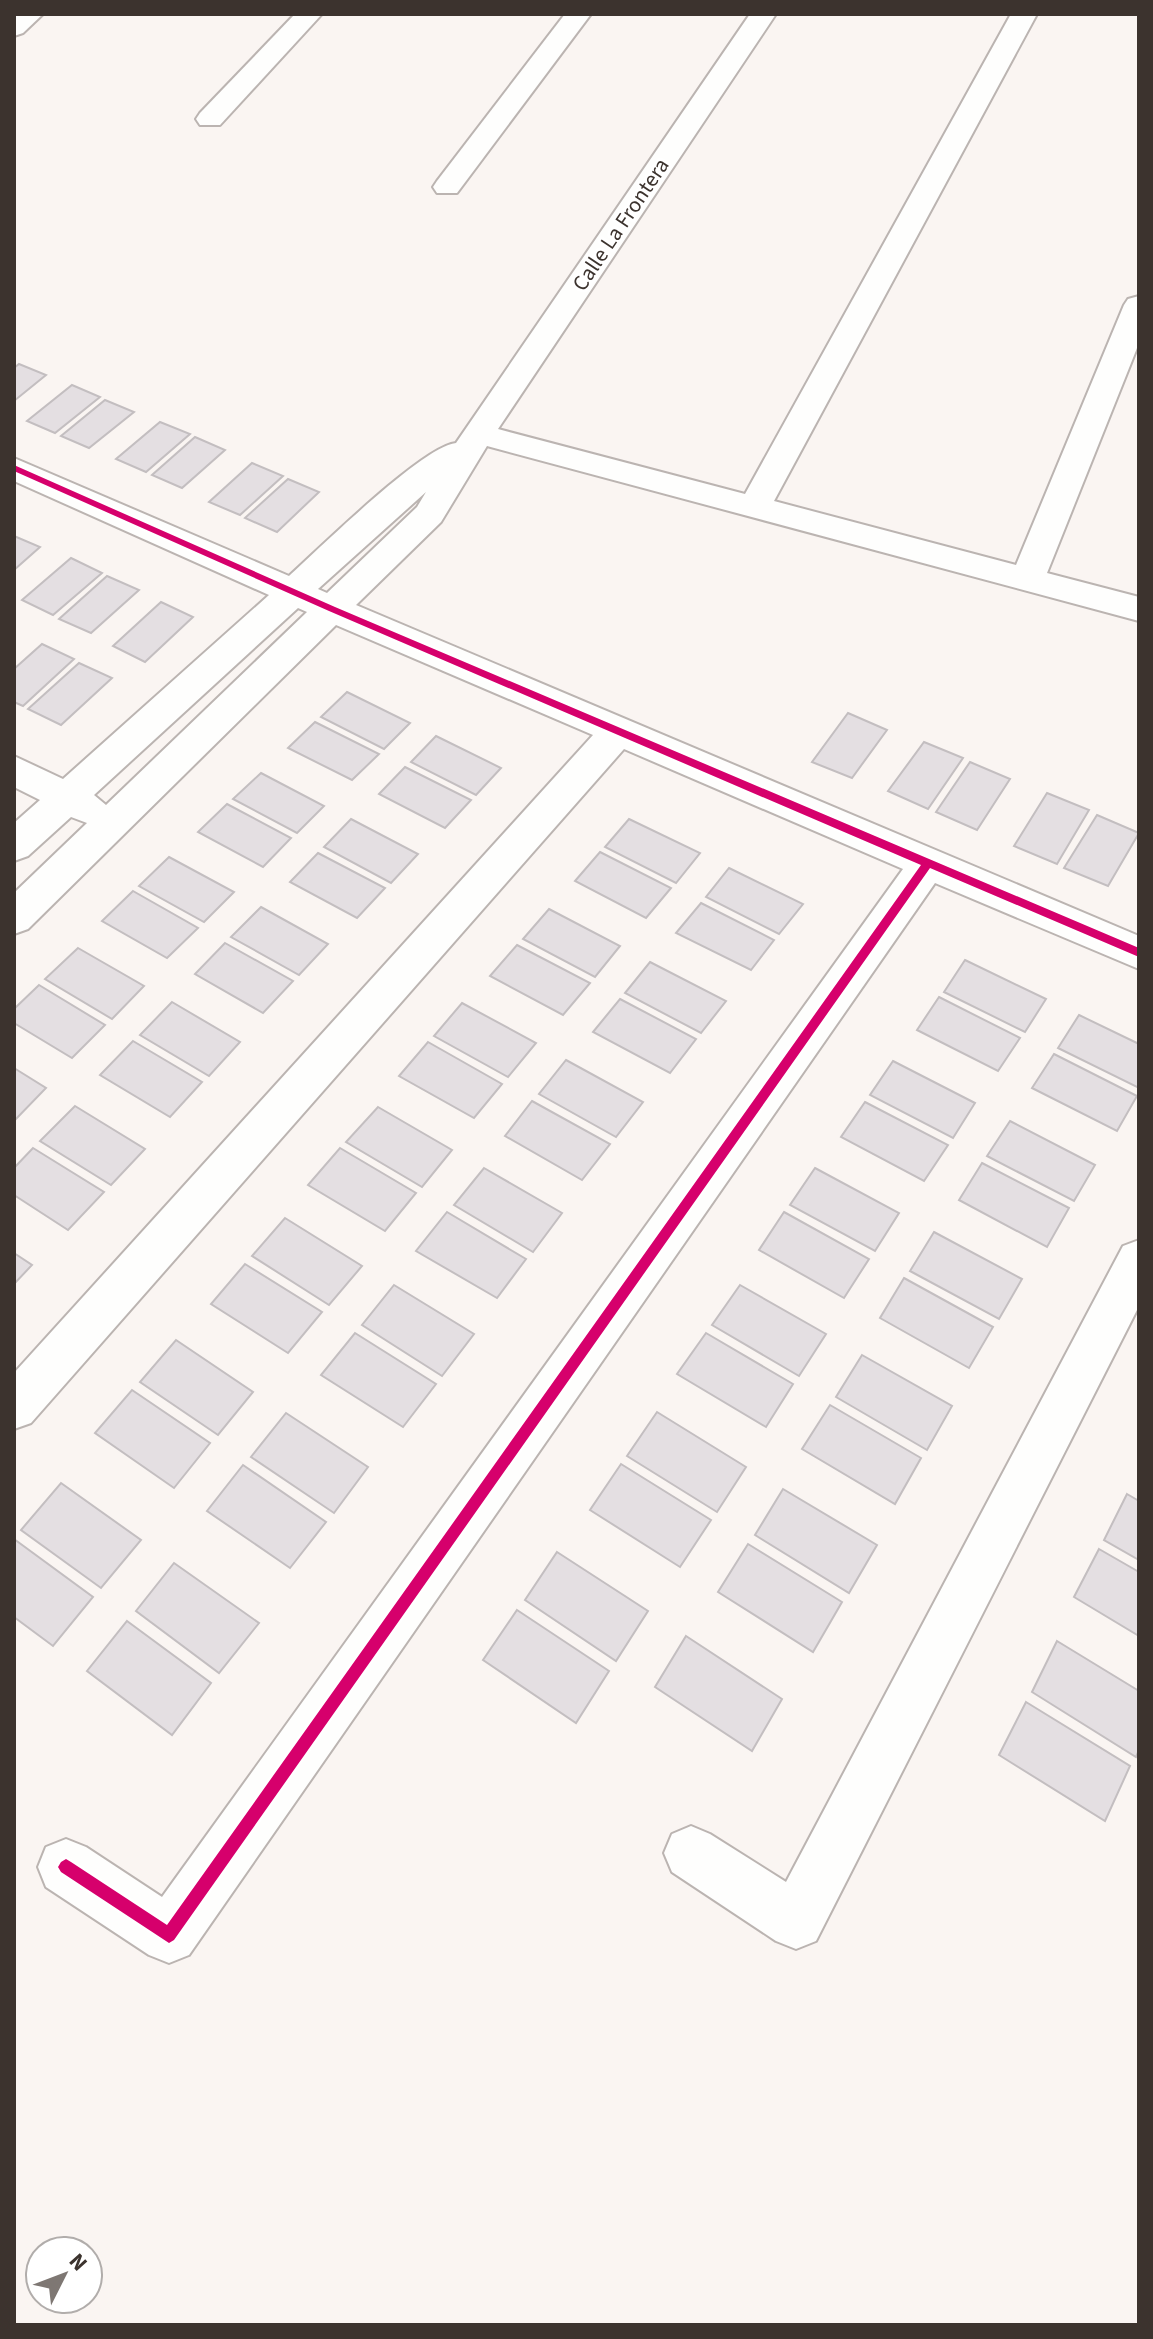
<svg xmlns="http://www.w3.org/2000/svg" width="1153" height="2339" font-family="'Source Sans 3',sans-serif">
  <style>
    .building { fill: #e4dfe2; stroke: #c3bec0; stroke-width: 2 }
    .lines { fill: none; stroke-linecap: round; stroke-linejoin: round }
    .minor-casing { stroke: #bbb4b1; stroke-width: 4 }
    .minor { fill: #fefefd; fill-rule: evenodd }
    .cycleway-casing { stroke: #fff; stroke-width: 5 }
    .cycleway { fill: #d6006c; fill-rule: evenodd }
    .labels { text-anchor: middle; stroke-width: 6; stroke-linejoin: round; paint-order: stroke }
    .far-street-label { font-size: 22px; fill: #3c332e; stroke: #fff }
  </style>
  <rect width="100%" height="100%" fill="#faf5f2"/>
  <g class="building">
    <polygon points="19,364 46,375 14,401 14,368"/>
    <polygon points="72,385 100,397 55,433 27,421"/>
    <polygon points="105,400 134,412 89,448 61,436"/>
    <polygon points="160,422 190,434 146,472 116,459"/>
    <polygon points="195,437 225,450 182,488 152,475"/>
    <polygon points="252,463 283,476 240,515 209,502"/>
    <polygon points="288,479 319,492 277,532 245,518"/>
    <polygon points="14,536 40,547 14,570"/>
    <polygon points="71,558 102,573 53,615 22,600"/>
    <polygon points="107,576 139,590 91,633 59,619"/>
    <polygon points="161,602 193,617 145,662 113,646"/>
    <polygon points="42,644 74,659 23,706 14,702 14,669"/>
    <polygon points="79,663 112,678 61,725 28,709"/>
    <polygon points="347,692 410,723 384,749 321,717"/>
    <polygon points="848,713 887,730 852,778 812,762"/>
    <polygon points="315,722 379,754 352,780 288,748"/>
    <polygon points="436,736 501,768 476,795 411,762"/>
    <polygon points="924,742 963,758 928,809 888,791"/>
    <polygon points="970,762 1010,779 977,830 936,812"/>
    <polygon points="405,767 471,800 445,828 379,794"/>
    <polygon points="261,773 324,806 297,833 233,799"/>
    <polygon points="1047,793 1089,810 1057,864 1014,846"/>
    <polygon points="227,804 291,838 263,867 198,832"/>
    <polygon points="1097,815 1139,833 1108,886 1064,868"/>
    <polygon points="351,819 418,854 391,883 324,847"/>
    <polygon points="629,819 700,853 676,883 605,847"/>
    <polygon points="600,852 671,888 646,918 575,881"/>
    <polygon points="318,853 385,888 357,918 290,882"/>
    <polygon points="169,857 234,892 204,922 139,886"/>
    <polygon points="729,868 803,904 779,934 706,897"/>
    <polygon points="133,891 198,928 167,958 102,921"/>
    <polygon points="701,903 774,940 751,970 676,933"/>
    <polygon points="261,907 328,944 299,975 231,937"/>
    <polygon points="549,909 620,946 595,977 523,939"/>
    <polygon points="225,943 293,981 263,1013 195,974"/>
    <polygon points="517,945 590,983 563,1015 490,976"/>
    <polygon points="78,948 144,986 112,1019 45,979"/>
    <polygon points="965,960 1046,999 1025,1032 944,992"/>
    <polygon points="650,962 726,1001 701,1033 625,993"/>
    <polygon points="39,985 105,1025 72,1058 14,1023 14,1009"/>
    <polygon points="939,997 1020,1038 998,1071 917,1030"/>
    <polygon points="620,999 696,1039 670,1073 593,1032"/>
    <polygon points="172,1002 240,1042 209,1076 140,1035"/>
    <polygon points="462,1003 536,1043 508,1077 434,1036"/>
    <polygon points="1079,1015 1139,1044 1139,1088 1058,1048"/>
    <polygon points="133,1041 202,1082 170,1117 100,1075"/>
    <polygon points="428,1042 502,1084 474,1118 399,1076"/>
    <polygon points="1054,1054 1137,1096 1117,1131 1032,1088"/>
    <polygon points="566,1060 643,1102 616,1137 539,1094"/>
    <polygon points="893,1061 975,1103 953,1138 870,1095"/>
    <polygon points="14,1068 46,1088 14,1121"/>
    <polygon points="532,1101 610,1144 582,1180 505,1136"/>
    <polygon points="865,1102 948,1145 924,1181 841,1137"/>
    <polygon points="75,1106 145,1149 111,1185 40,1141"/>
    <polygon points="378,1107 452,1150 422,1187 346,1142"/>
    <polygon points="1010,1121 1095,1165 1074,1201 987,1156"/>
    <polygon points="33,1148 104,1192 68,1230 14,1195 14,1168"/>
    <polygon points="340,1148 416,1193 385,1231 308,1185"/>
    <polygon points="982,1163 1069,1208 1047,1247 959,1200"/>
    <polygon points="484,1168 562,1213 533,1252 454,1205"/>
    <polygon points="815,1168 899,1213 875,1251 790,1205"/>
    <polygon points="447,1212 526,1259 497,1298 416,1251"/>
    <polygon points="784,1212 869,1259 844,1298 759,1250"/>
    <polygon points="285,1218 362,1266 329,1305 252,1256"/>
    <polygon points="934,1232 1022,1279 999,1319 910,1271"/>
    <polygon points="14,1253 32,1265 14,1284"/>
    <polygon points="245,1264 322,1312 288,1353 211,1304"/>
    <polygon points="904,1278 993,1327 969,1368 880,1318"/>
    <polygon points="394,1285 474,1334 442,1376 362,1325"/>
    <polygon points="740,1285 826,1334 799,1376 712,1325"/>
    <polygon points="355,1333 436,1384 403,1427 321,1375"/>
    <polygon points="706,1333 793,1384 766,1427 677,1374"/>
    <polygon points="176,1340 253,1392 218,1435 140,1382"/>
    <polygon points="862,1355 952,1406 927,1450 836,1397"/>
    <polygon points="132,1390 210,1443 174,1488 95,1433"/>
    <polygon points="830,1405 921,1458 895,1504 802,1449"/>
    <polygon points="657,1412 746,1467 717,1512 627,1456"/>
    <polygon points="286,1413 368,1467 334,1513 251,1457"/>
    <polygon points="621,1464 711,1520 680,1567 590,1510"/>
    <polygon points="243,1465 326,1522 290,1568 207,1511"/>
    <polygon points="61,1483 141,1540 101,1588 21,1530"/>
    <polygon points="783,1489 877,1545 849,1593 755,1535"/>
    <polygon points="1127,1494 1139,1501 1139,1560 1104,1540"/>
    <polygon points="14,1539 93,1597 53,1646 14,1617"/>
    <polygon points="748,1544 842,1602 813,1652 718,1592"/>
    <polygon points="1099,1549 1139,1572 1139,1636 1074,1597"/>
    <polygon points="557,1552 648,1611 616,1661 525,1600"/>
    <polygon points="174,1563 259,1623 219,1673 136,1611"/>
    <polygon points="517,1610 609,1671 576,1723 483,1660"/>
    <polygon points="127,1621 211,1683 172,1735 87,1671"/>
    <polygon points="686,1636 782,1699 752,1751 655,1687"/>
    <polygon points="1057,1641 1139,1691 1139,1750 1136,1757 1032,1692"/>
    <polygon points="1026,1702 1130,1766 1105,1821 999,1755"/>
  </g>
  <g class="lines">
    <g class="minor-casing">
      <g id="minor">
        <polygon points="43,14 23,33 14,36 15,14"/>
        <polygon points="295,14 322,14 220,125 200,125 196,119 200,113"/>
        <polygon points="565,14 591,14 457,193 437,193 433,187 437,181"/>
        <path d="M 750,14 L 776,14 L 498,429 L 745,494 L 1011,14 L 1037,14 L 774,501 L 1016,565 L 1124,305 L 1128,299 L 1139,296 L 1139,343 L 1047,573 L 1139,597 L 1139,621 L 487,446 L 441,522 L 356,605 L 1139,936 L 1139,969 L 935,883 L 189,1955 L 169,1963 L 149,1955 L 46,1887 L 38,1867 L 46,1847 L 66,1839 L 86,1847 L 162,1897 L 903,869 L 624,749 L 31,1423 L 14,1429 L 14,1373 L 593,735 L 336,625 L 28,929 L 14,934 L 14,893 L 87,823 L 71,817 L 28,856 L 14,861 L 14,823 L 40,800 L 14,787 L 14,756 L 63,779 L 269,595 L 14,481 L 14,458 L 289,576 C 319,549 423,446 456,443 ZM 426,492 L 417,507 L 327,593 L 318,589 ZM 298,608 L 307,612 L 106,805 L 94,795 Z"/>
        <polygon points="1139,1240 1139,1306 816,1941 796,1949 776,1941 672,1872 664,1853 672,1834 691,1826 710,1834 786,1882 1123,1246"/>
      </g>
    </g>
    <use href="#minor" class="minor"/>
    <g class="cycleway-casing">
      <polygon id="cycleway" points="14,465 335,607 1139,948 1139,957 930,868 174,1940 169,1943 61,1872 58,1867 61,1862 66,1859 71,1862 167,1925 921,865 329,611 14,471"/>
    </g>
    <use href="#cycleway" class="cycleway"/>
  </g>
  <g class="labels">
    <g class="far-street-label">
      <text transform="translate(620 224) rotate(-56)" y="8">Calle La Frontera</text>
    </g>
  </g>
  <rect width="1153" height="2339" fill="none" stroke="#3c332e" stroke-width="32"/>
  <g transform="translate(64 2275) rotate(48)"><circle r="38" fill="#ffffff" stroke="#b1adab" stroke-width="2"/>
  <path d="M0-6L14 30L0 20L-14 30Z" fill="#7e7773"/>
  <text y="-12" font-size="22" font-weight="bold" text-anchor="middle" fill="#3c332e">N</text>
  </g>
</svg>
